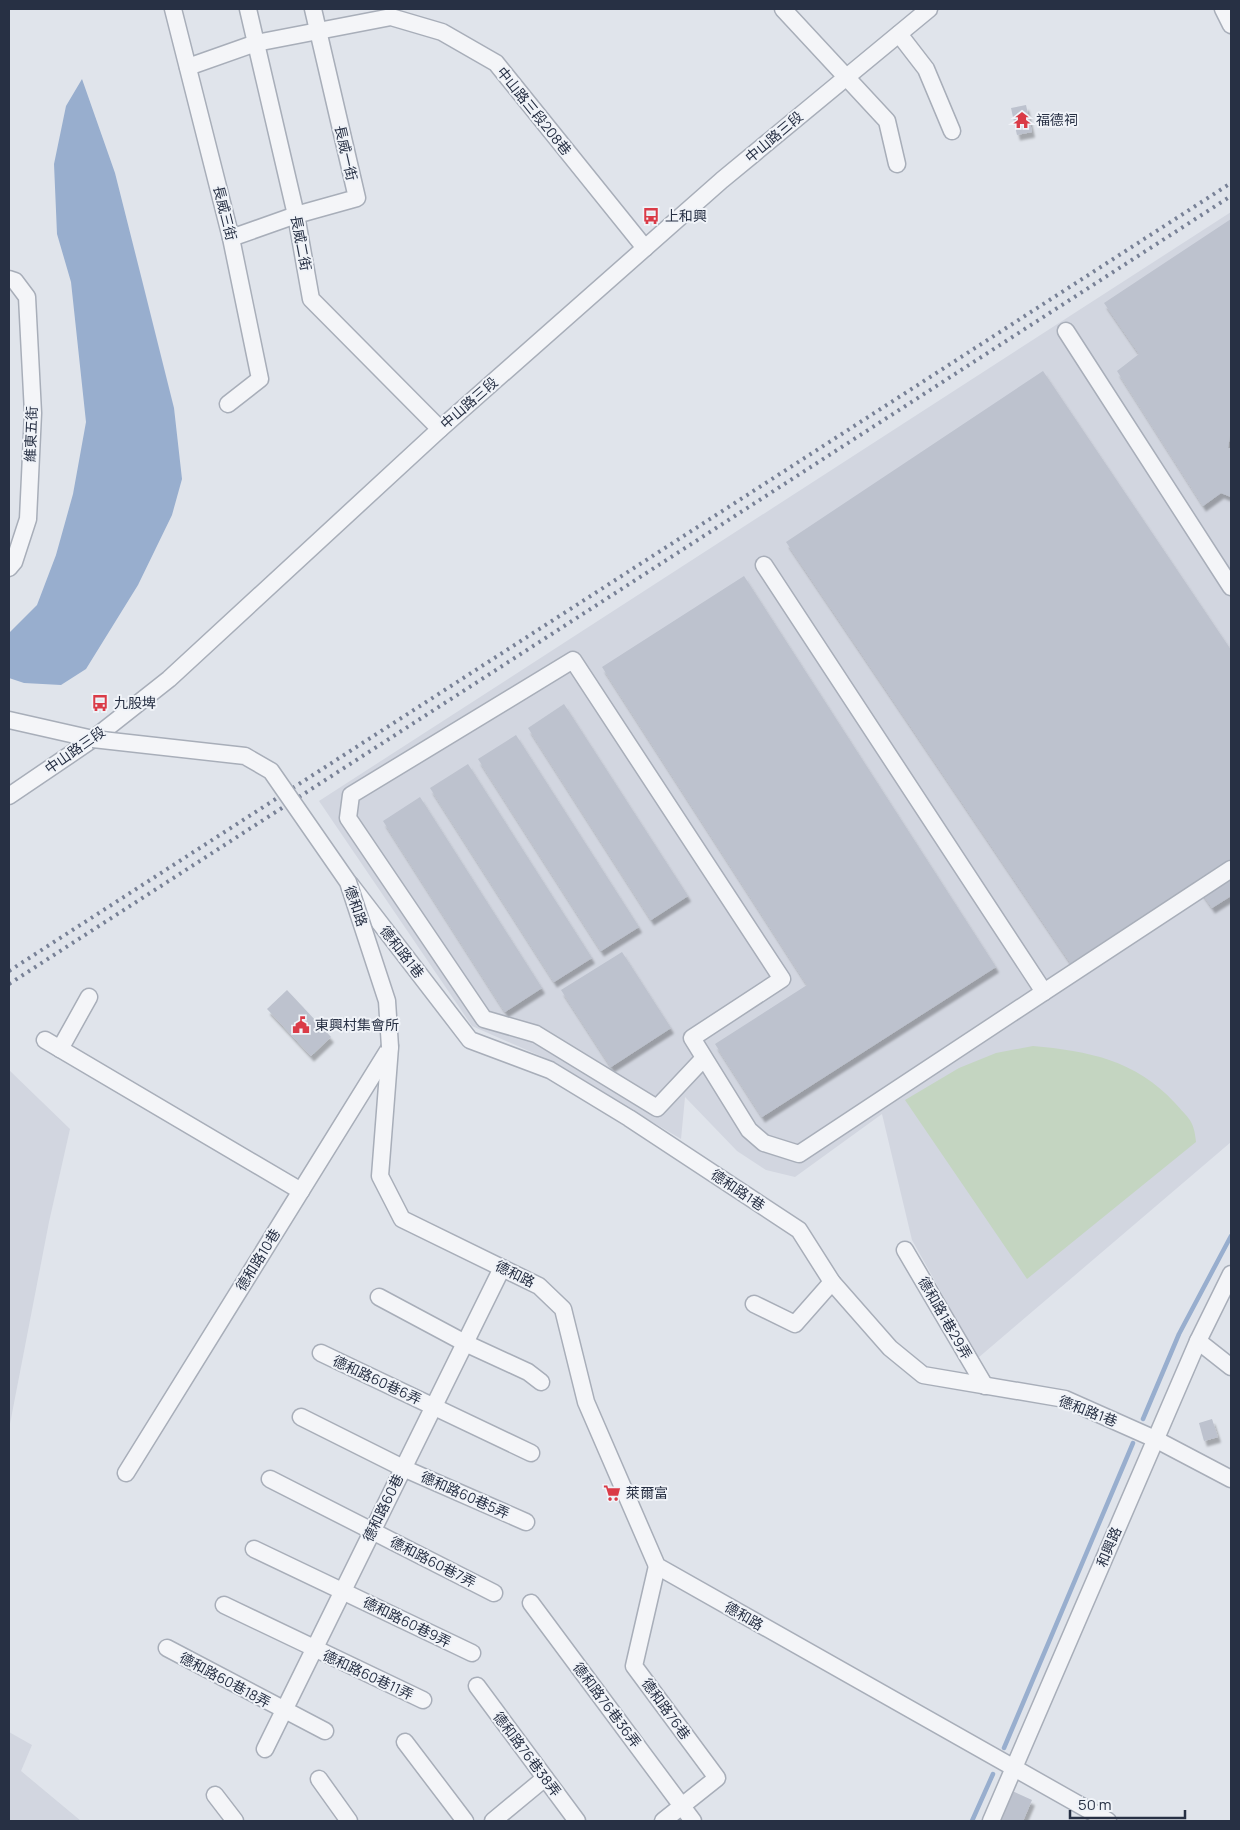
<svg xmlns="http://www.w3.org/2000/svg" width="1240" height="1830" font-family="Manrope,'Noto Sans TC',sans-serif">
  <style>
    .built { fill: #d2d6e0 }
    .green { fill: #c4d5c1 }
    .water { fill: #98aece }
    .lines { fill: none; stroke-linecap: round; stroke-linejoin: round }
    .stream { stroke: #98aece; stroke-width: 4.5 }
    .building { fill: #bdc2ce; filter: url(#shadow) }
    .minor-casing { stroke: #a8aeb9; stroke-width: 19 }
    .minor { stroke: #f4f5f8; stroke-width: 16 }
    .rail { stroke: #788196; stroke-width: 4; stroke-dasharray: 2.5 5; stroke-linecap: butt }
    .minor-bridge-casing { stroke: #a8aeb9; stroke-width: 19; stroke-linecap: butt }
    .minor-bridge { stroke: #f4f5f8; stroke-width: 16 }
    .labels { text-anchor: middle; stroke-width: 4; stroke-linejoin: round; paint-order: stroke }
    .street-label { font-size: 14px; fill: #273044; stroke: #f0f3f8 }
    .poi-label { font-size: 14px; fill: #273044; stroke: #f0f3f8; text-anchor: start }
  </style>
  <defs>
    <filter id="shadow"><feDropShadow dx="3" dy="5.5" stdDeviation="1" flood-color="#0004"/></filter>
  </defs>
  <rect width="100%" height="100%" fill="#e0e4eb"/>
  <g class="built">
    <polygon points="1231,212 1231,1142 978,1358 912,1240 882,1114 795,1177 766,1170 737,1151 685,1097 681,1139 545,1058 472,1026 319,801"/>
    <polygon points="9,1070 70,1129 49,1222 9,1429"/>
    <polygon points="9,1732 32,1745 21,1771 81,1821 9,1821"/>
  </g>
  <path class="green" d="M 1033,1046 C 1088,1051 1136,1060 1175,1103 C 1189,1119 1194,1120 1196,1142 L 1027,1279 L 905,1100 L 959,1068 L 996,1053 Z"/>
  <polygon class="water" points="82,79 115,173 142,280 174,408 182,479 172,515 138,585 86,669 61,685 24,683 9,678 9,633 37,605 56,555 73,494 86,422 71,282 57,234 54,164 66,106"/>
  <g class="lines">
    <g class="stream">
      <polyline points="1143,1419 1179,1334 1231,1236"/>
      <polyline points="1004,1748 1133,1443"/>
      <polyline points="972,1821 993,1774"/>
    </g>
  </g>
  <g class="building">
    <polygon points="1026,105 1032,132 1017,135 1011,108"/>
    <polygon points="1231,219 1231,430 1228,448 1231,448 1231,497 1221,493 1203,506 1117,371 1139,354 1104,303"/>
    <polygon points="1043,371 1231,650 1231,896 1212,908 1194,882 1071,964 786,542"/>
    <polygon points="744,576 996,967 762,1117 715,1044 807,985 602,667"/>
    <polygon points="564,704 688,896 651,920 528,728"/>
    <polygon points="516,735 639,927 601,951 478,759"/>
    <polygon points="468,764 592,958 554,982 430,788"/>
    <polygon points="420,797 542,988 505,1012 383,821"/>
    <polygon points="622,952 671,1028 611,1067 561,990"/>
    <polygon points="287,990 331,1037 311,1056 267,1009"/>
    <polygon points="1212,1419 1218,1437 1204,1441 1199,1423"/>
    <polygon points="1010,1790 1032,1800 1023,1821 997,1821"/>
  </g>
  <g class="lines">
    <g class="minor-casing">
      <g id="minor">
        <polyline points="173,9 231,238 260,379 228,404"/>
        <polyline points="248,9 296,215 311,299 440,429"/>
        <polyline points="783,9 887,121 897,164"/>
        <polyline points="1223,9 1231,25"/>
        <polyline points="899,34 926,69 952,131"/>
        <polyline points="188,67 256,43 391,17 442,32 496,63 645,248"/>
        <polyline points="231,238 296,215 357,198 313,9"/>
        <polyline points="9,279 15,281 27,297 33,413 28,519 14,562 9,568"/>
        <polyline points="1066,331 1231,587"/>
        <polyline points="9,720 93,739"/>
        <polyline points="9,796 93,739 169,679 440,429 722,180 929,9"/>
        <polyline points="350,884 470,1040 550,1070 629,1118 799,1230 832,1282 890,1348 923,1375 1065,1399 1155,1439 1231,1479"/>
        <polyline points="1044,992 1231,869"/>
        <polyline points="45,1040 301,1191"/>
        <polyline points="390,1047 380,1176 402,1219 539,1286 563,1309 586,1402 657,1566 1108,1821"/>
        <polyline points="60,1049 89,997"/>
        <polyline points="704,1058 657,1108 536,1034 484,1019 348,818 351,795 573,660 782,979 692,1038 749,1130 764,1143 799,1154 1044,992 764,565"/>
        <polyline points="905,1250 985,1386"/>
        <polyline points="379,1297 465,1343 528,1372 541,1382"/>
        <polyline points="754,1304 795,1324 832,1282"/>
        <polyline points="1198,1341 1231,1367"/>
        <polyline points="321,1353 531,1453"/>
        <polyline points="301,1417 403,1468 526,1522"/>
        <polyline points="126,1473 389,1049"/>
        <polyline points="270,1479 494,1593"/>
        <polyline points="254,1549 472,1653"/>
        <polyline points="657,1566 634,1666 717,1778 663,1821"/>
        <polyline points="531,1603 693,1821"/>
        <polyline points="224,1605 423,1700"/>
        <polyline points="167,1648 325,1731"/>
        <polyline points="477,1686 577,1821"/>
        <polyline points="405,1742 465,1821"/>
        <polyline points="265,1749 502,1268"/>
        <polyline points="319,1779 349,1821"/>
        <polyline points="215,1795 235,1821"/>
        <polyline points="493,1821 545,1778"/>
        <polyline points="991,1821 1198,1341 1231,1274"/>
      </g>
    </g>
    <use href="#minor" class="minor"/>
    <g class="rail">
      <polyline points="9,971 1231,183"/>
      <polyline points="9,984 1231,196"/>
    </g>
    <g class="minor-bridge-casing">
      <polyline id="minor-bridge" points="93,739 245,756 271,771 348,882 387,1001 390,1047"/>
    </g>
    <use href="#minor-bridge" class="minor-bridge"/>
  </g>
  <defs>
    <g id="temple-bare" transform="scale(1.35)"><path d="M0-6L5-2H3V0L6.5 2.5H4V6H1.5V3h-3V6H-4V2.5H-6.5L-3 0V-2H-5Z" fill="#da3b47" stroke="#f0f3f8" stroke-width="2.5" paint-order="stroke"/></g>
    <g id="bus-bare" transform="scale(1.35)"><path d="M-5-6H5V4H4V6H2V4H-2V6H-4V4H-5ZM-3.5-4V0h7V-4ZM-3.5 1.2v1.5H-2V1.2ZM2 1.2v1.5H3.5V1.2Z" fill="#da3b47" stroke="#f0f3f8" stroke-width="2.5" paint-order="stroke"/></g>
    <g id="civic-bare" transform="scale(1.35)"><path d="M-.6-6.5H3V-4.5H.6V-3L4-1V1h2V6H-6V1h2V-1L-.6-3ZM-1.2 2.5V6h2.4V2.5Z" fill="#da3b47" stroke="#f0f3f8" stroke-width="2.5" paint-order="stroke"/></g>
    <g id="supermarket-bare" transform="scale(1.35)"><path d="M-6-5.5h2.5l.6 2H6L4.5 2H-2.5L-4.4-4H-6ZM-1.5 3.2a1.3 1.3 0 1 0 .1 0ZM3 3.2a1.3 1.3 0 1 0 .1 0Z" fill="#da3b47" stroke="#f0f3f8" stroke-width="2.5" paint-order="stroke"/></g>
  </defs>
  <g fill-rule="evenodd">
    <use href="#temple-bare" x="1022" y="120"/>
    <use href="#bus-bare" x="651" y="216"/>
    <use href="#bus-bare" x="100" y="703"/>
    <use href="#civic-bare" x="301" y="1025"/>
    <use href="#supermarket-bare" x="612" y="1493"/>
  </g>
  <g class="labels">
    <g class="street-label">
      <text transform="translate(534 111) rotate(51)" y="5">中山路三段208巷</text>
      <text transform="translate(774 137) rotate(-40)" y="5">中山路三段</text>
      <text transform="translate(346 153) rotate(77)" y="5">長威一街</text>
      <text transform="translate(225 213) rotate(76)" y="5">長威三街</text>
      <text transform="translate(301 243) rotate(79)" y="5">長威二街</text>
      <text transform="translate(469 403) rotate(-41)" y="5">中山路三段</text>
      <text transform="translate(31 434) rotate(-88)" y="5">維東五街</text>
      <text transform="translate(75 750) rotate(-35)" y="5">中山路三段</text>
      <text transform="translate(356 906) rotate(71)" y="5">德和路</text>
      <text transform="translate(402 952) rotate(52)" y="5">德和路1巷</text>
      <text transform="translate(738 1190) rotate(34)" y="5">德和路1巷</text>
      <text transform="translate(258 1260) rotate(-58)" y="5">德和路10巷</text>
      <text transform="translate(515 1274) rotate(26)" y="5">德和路</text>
      <text transform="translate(945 1318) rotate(60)" y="5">德和路1巷29弄</text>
      <text transform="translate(377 1380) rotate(25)" y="5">德和路60巷6弄</text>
      <text transform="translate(1088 1411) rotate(21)" y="5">德和路1巷</text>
      <text transform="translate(465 1495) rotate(24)" y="5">德和路60巷5弄</text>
      <text transform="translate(383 1508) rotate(-64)" y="5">德和路60巷</text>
      <text transform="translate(1109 1547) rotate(-67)" y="5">和興路</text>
      <text transform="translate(433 1562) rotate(27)" y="5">德和路60巷7弄</text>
      <text transform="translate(744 1616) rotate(30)" y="5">德和路</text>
      <text transform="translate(407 1622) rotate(26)" y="5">德和路60巷9弄</text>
      <text transform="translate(368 1675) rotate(25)" y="5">德和路60巷11弄</text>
      <text transform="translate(225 1680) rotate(28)" y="5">德和路60巷18弄</text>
      <text transform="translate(607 1705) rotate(53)" y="5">德和路76巷36弄</text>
      <text transform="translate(666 1709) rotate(54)" y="5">德和路76巷</text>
      <text transform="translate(527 1754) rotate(53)" y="5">德和路76巷38弄</text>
    </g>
    <g class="poi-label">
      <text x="1036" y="125">福德祠</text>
      <text x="665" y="221">上和興</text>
      <text x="114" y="708">九股埤</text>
      <text x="315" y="1030">東興村集會所</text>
      <text x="626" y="1498">萊爾富</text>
    </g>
  </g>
  <rect width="1240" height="1830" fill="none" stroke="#273044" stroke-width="20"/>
  <path d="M1070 1810v8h115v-8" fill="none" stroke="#273044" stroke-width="2.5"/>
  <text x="1078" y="1810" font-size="15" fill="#273044" stroke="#f0f3f8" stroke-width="4" paint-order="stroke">50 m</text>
</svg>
